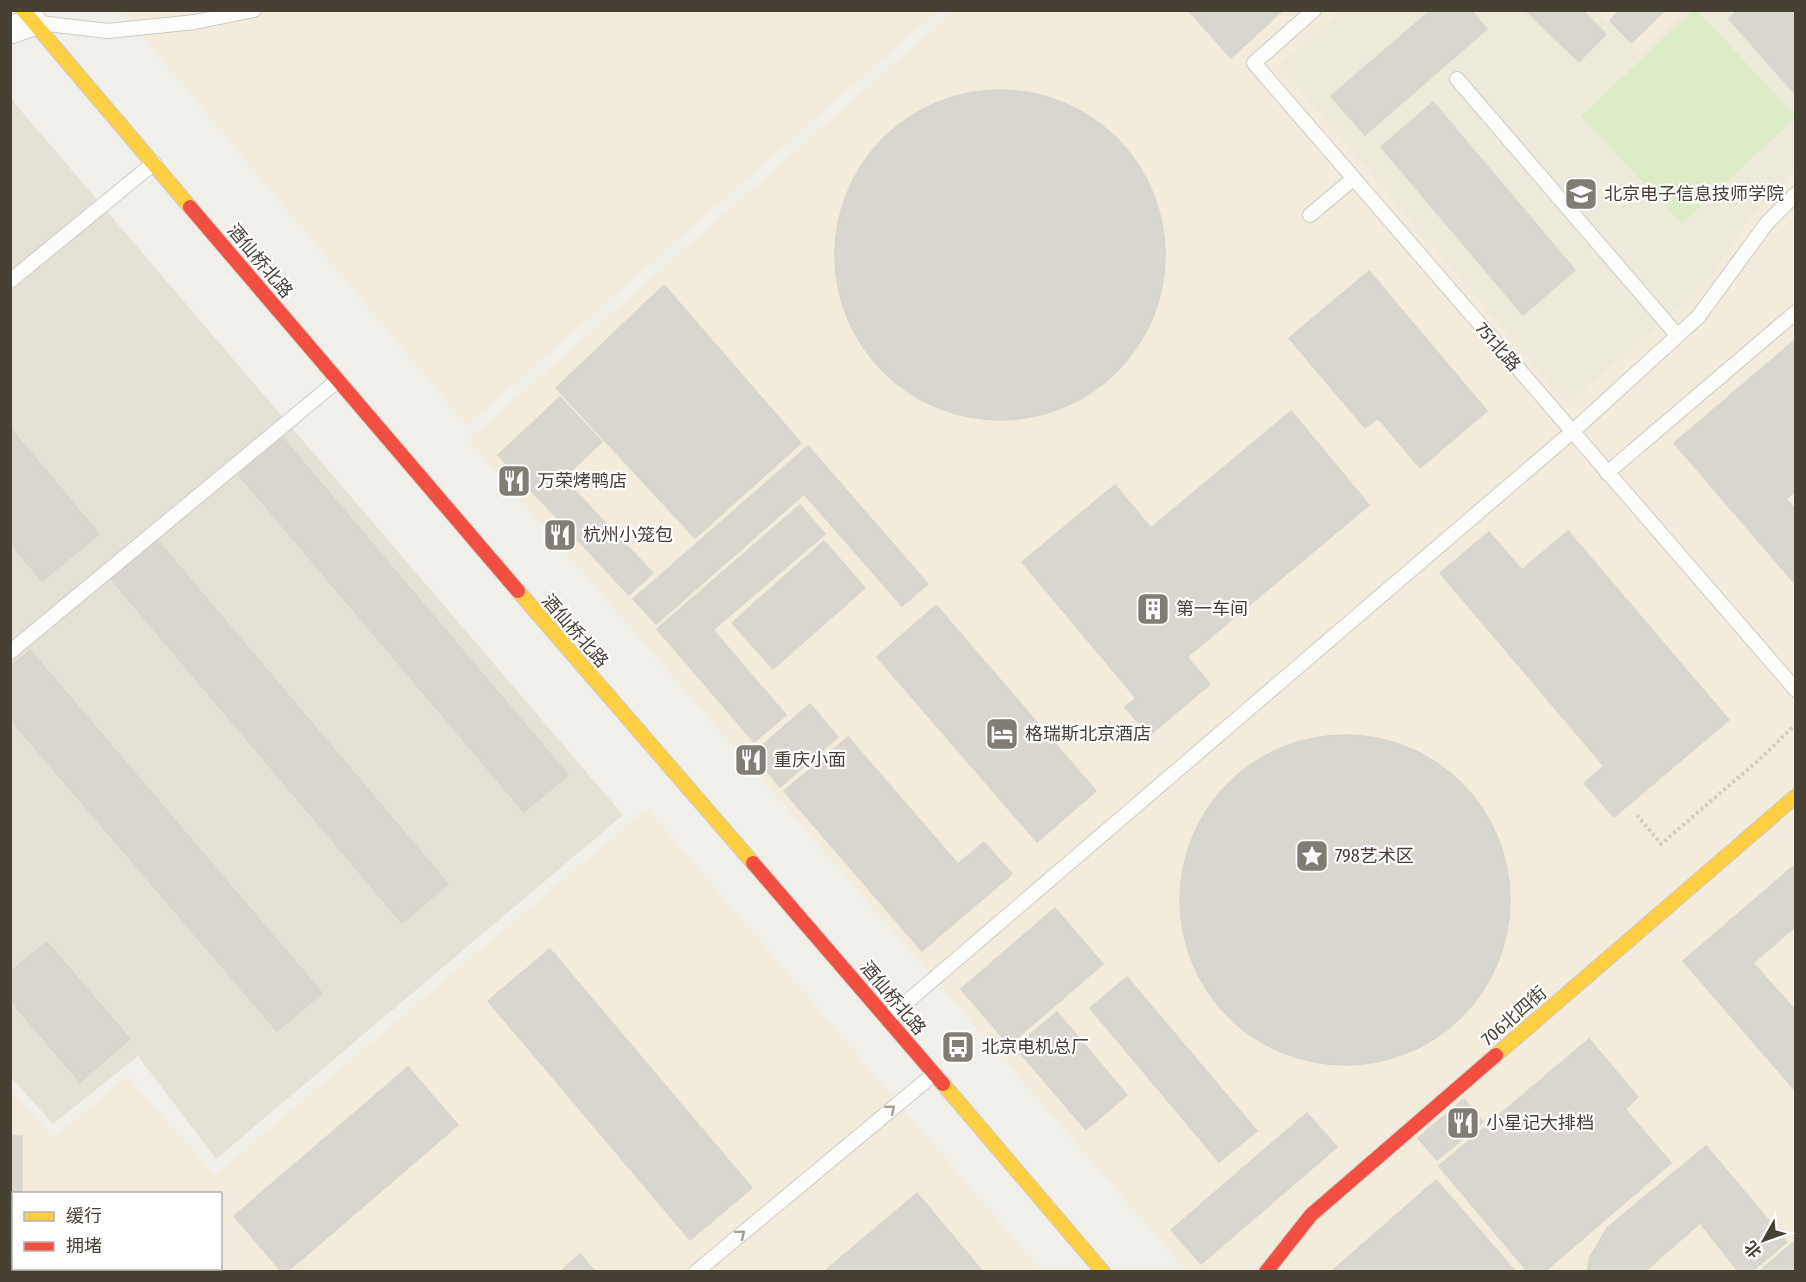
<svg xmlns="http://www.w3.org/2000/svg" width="1806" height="1282" font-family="'Fira Sans Condensed','Noto Sans SC',sans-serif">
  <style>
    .residential { fill: #e4e1d6 }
    .commercial { fill: #f3ebdb; fill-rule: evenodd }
    .education { fill: #eeeadb }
    .green { fill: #dcecc8 }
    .building { fill: #dad7d1; stroke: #d8d6cf; stroke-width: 1.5 }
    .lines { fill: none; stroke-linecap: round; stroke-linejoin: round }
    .lane-casing { stroke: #ceccc6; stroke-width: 16 }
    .street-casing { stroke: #ceccc6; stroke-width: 29 }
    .slow-casing { stroke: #d0ccc0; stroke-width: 16 }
    .jam-casing { stroke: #d0ccc0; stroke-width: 16 }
    .path { stroke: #d1ceca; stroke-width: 4; stroke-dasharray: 3 3; stroke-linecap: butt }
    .lane { stroke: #fdfdfc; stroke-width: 14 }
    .street { stroke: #fdfdfc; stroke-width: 27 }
    .slow { stroke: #ffcf43; stroke-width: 14 }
    .jam { stroke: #f24e42; stroke-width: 14 }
    .oneway { stroke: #a29e98 }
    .labels { text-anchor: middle; stroke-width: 4.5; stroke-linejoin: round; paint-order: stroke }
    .poi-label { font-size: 18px; fill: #464035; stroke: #fff; text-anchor: start }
    .street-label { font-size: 18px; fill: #464035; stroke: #fff }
  </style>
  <rect width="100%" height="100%" fill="#f0efe9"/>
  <polygon class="residential" points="10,98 623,815 216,1159 138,1056 53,1124 11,1077"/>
  <g class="commercial">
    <polygon points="122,11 937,11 467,425"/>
    <polygon points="954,11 1795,11 1795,1271 1187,1271 469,440"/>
    <path d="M 647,809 L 1041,1271 L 11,1271 L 10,1089 L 54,1138 L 127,1077 L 215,1175 ZM 14,1194 L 220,1194 L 220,1268 L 14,1268 Z"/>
  </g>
  <polygon class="education" points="1341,11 1595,11 1639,53 1686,11 1795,11 1795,171 1751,216 1705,285 1567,404 1279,65"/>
  <polygon class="green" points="1697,10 1795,115 1795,118 1682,224 1581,116 1693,11"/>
  <g class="building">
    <polygon points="1188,10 1283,10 1231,58"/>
    <polygon points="1431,10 1471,10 1487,29 1365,135 1331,96"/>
    <polygon points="1525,10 1582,10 1606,34 1579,62"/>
    <polygon points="1620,10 1665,10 1631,43 1610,21"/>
    <polygon points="1738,10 1796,10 1796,95 1729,19"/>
    <circle cx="1000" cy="255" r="165"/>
    <polygon points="1433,102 1575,270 1523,315 1381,147"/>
    <polygon points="1369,271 1487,411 1420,468 1378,418 1365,428 1289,338"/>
    <polygon points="664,285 801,443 695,538 556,388"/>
    <polygon points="1796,339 1796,491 1786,499 1796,510 1796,585 1674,443"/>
    <polygon points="560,397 602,442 563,478 653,573 629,595 498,455"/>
    <polygon points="1291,411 1369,505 1187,657 1210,684 1149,736 1125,707 1136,698 1022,562 1115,485 1151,528"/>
    <polygon points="10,428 99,534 42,581 10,543"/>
    <polygon points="282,437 568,775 524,812 238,474"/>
    <polygon points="808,446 928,584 902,606 804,494 656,624 633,599"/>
    <polygon points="800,505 825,534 713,630 786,715 754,742 657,629"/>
    <polygon points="1568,531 1729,720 1614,817 1584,783 1604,766 1440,573 1489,532 1522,570"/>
    <polygon points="157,540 448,884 402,923 111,579"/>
    <polygon points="824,541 865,588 773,669 732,623"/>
    <polygon points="936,605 1096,791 1037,842 877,657"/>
    <polygon points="30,650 322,993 277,1031 10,719 10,667"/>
    <polygon points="810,704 838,737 780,787 752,754"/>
    <circle cx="1345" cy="900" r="165"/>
    <polygon points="848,737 958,864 984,842 1012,874 922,951 784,791"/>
    <polygon points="1796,864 1796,926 1753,963 1796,1011 1794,1089 1683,961"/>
    <polygon points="1055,908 1103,964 1009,1045 961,989"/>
    <polygon points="47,942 130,1039 80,1082 10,1000 10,972"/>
    <polygon points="550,949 752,1188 690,1240 488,1001"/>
    <polygon points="1127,977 1257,1131 1219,1162 1090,1008"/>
    <polygon points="1057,1012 1127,1095 1086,1130 1015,1047"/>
    <polygon points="1589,1039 1638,1097 1625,1109 1671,1163 1544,1272 1528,1272 1439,1166"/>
    <polygon points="408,1067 458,1125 287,1272 282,1272 234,1216"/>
    <polygon points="1464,1099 1483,1122 1437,1160 1418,1138"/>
    <polygon points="1307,1113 1337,1147 1201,1264 1171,1230"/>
    <polygon points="10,1136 22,1136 22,1194 14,1194 14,1268 21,1268 21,1272 10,1272"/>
    <polygon points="1706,1146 1787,1242 1751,1272 1739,1272 1700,1223 1644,1272 1587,1272 1590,1257 1607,1228"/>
    <polygon points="1436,1180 1516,1272 1331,1272"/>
    <polygon points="917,1193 983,1272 824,1272"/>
    <polygon points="1796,1240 1796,1272 1759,1272"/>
    <polygon points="580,1254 595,1272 560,1272"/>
  </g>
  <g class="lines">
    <g class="lane-casing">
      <g id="lane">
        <polyline points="1314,10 1254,63 1796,690"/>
        <polyline points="39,23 108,31 195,22 254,10"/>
        <polyline points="1457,79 1677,335"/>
        <polyline points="1310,215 1353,179"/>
        <polyline points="10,281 154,163"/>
        <polyline points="1607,473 1796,312"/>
        <polyline points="10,652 337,381"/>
        <polyline points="887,1019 1572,432 1698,317 1767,223 1796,194"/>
        <polyline points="696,1272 934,1074"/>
      </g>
    </g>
    <g class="street-casing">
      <polyline id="street" points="10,30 33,22"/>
    </g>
    <g class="slow-casing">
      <g id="slow">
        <polyline points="23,10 190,207"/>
        <polyline points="518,591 753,863"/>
        <polyline points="1496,1055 1796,796"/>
        <polyline points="943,1084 1103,1272"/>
      </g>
    </g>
    <g class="jam-casing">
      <g id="jam">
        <polyline points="190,207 518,591"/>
        <polyline points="753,863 943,1084"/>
        <polyline points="1266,1272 1311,1215 1496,1055"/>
      </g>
    </g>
    <polyline class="path" points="1637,815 1661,844 1760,759 1796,724"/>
    <use href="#lane" class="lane"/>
    <use href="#street" class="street"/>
    <use href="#slow" class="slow"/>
    <use href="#jam" class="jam"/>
  </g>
  <defs><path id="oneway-chevron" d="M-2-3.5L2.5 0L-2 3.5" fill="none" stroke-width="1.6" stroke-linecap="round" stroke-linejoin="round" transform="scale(1.5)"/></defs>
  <g class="oneway">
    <use href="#oneway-chevron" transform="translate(891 1109) rotate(-40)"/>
    <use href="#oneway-chevron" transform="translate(741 1234) rotate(-40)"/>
  </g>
  <defs>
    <g id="school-square" transform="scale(1.725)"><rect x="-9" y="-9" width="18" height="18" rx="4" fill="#827d74" stroke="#fff"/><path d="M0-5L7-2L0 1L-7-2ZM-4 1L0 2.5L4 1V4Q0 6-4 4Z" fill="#fff"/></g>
    <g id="restaurant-square" transform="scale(1.725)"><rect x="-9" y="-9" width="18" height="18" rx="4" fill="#827d74" stroke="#fff"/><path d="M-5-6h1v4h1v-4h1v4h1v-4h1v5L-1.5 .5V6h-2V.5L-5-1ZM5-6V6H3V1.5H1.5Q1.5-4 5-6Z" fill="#fff"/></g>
    <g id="building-square" transform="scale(1.725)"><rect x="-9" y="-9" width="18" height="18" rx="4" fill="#827d74" stroke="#fff"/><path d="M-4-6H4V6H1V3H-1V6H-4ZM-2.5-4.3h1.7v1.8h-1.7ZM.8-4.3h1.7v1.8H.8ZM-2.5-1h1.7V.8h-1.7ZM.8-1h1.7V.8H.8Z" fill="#fff"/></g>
    <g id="hotel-square" transform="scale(1.725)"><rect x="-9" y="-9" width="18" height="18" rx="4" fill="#827d74" stroke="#fff"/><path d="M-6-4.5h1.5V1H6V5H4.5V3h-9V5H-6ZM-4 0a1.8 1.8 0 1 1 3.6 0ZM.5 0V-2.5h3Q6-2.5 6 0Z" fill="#fff"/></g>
    <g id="sight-square" transform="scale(1.725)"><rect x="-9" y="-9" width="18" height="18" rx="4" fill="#827d74" stroke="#fff"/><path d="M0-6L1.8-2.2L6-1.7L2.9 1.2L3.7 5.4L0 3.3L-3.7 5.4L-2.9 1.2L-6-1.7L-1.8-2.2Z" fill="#fff"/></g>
    <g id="bus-square" transform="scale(1.725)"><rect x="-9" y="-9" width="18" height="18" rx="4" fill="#827d74" stroke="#fff"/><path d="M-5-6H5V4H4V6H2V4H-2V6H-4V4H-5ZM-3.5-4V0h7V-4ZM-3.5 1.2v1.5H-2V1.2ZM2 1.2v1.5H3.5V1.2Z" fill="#fff"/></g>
  </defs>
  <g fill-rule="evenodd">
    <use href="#school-square" x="1581" y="194"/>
    <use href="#restaurant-square" x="514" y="481"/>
    <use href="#restaurant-square" x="560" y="535"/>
    <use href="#building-square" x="1153" y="609"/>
    <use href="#hotel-square" x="1002" y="734"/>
    <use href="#restaurant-square" x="751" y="760"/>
    <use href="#sight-square" x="1312" y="856"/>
    <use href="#bus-square" x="958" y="1047"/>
    <use href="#restaurant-square" x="1463" y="1123"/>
  </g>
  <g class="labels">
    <g class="poi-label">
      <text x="1604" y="200">北京电子信息技师学院</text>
      <text x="537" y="487">万荣烤鸭店</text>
      <text x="583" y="541">杭州小笼包</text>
      <text x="1176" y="615">第一车间</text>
      <text x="1025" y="740">格瑞斯北京酒店</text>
      <text x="774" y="766">重庆小面</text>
      <text x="1335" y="862">798艺术区</text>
      <text x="981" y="1053">北京电机总厂</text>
      <text x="1486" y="1129">小星记大排档</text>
    </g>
    <g class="street-label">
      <text transform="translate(260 261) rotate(50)" y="6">酒仙桥北路</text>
      <text transform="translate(1498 347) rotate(49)" y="6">751北路</text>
      <text transform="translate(575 631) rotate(49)" y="6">酒仙桥北路</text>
      <text transform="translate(893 998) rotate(50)" y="6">酒仙桥北路</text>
      <text transform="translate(1514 1016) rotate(-41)" y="6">706北四街</text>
    </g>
  </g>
  <rect width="1806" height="1282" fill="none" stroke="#464035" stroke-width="24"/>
  <rect x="12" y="1192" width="210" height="78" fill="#ffffff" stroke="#b5b3ae" stroke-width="1.5"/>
  <rect x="24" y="1212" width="30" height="9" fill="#ffcf43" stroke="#b5b3ae" stroke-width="1.5"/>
  <text x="66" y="1222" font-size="18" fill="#464035">缓行</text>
  <rect x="24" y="1242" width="30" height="9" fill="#f24e42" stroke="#b5b3ae" stroke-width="1.5"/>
  <text x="66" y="1252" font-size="18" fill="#464035">拥堵</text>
  <g transform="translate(1764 1240) rotate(230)" stroke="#ffffff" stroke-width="4.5" paint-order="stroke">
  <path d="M0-4.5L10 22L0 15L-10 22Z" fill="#464035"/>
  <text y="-9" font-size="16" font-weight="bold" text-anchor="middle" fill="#464035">北</text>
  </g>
</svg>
